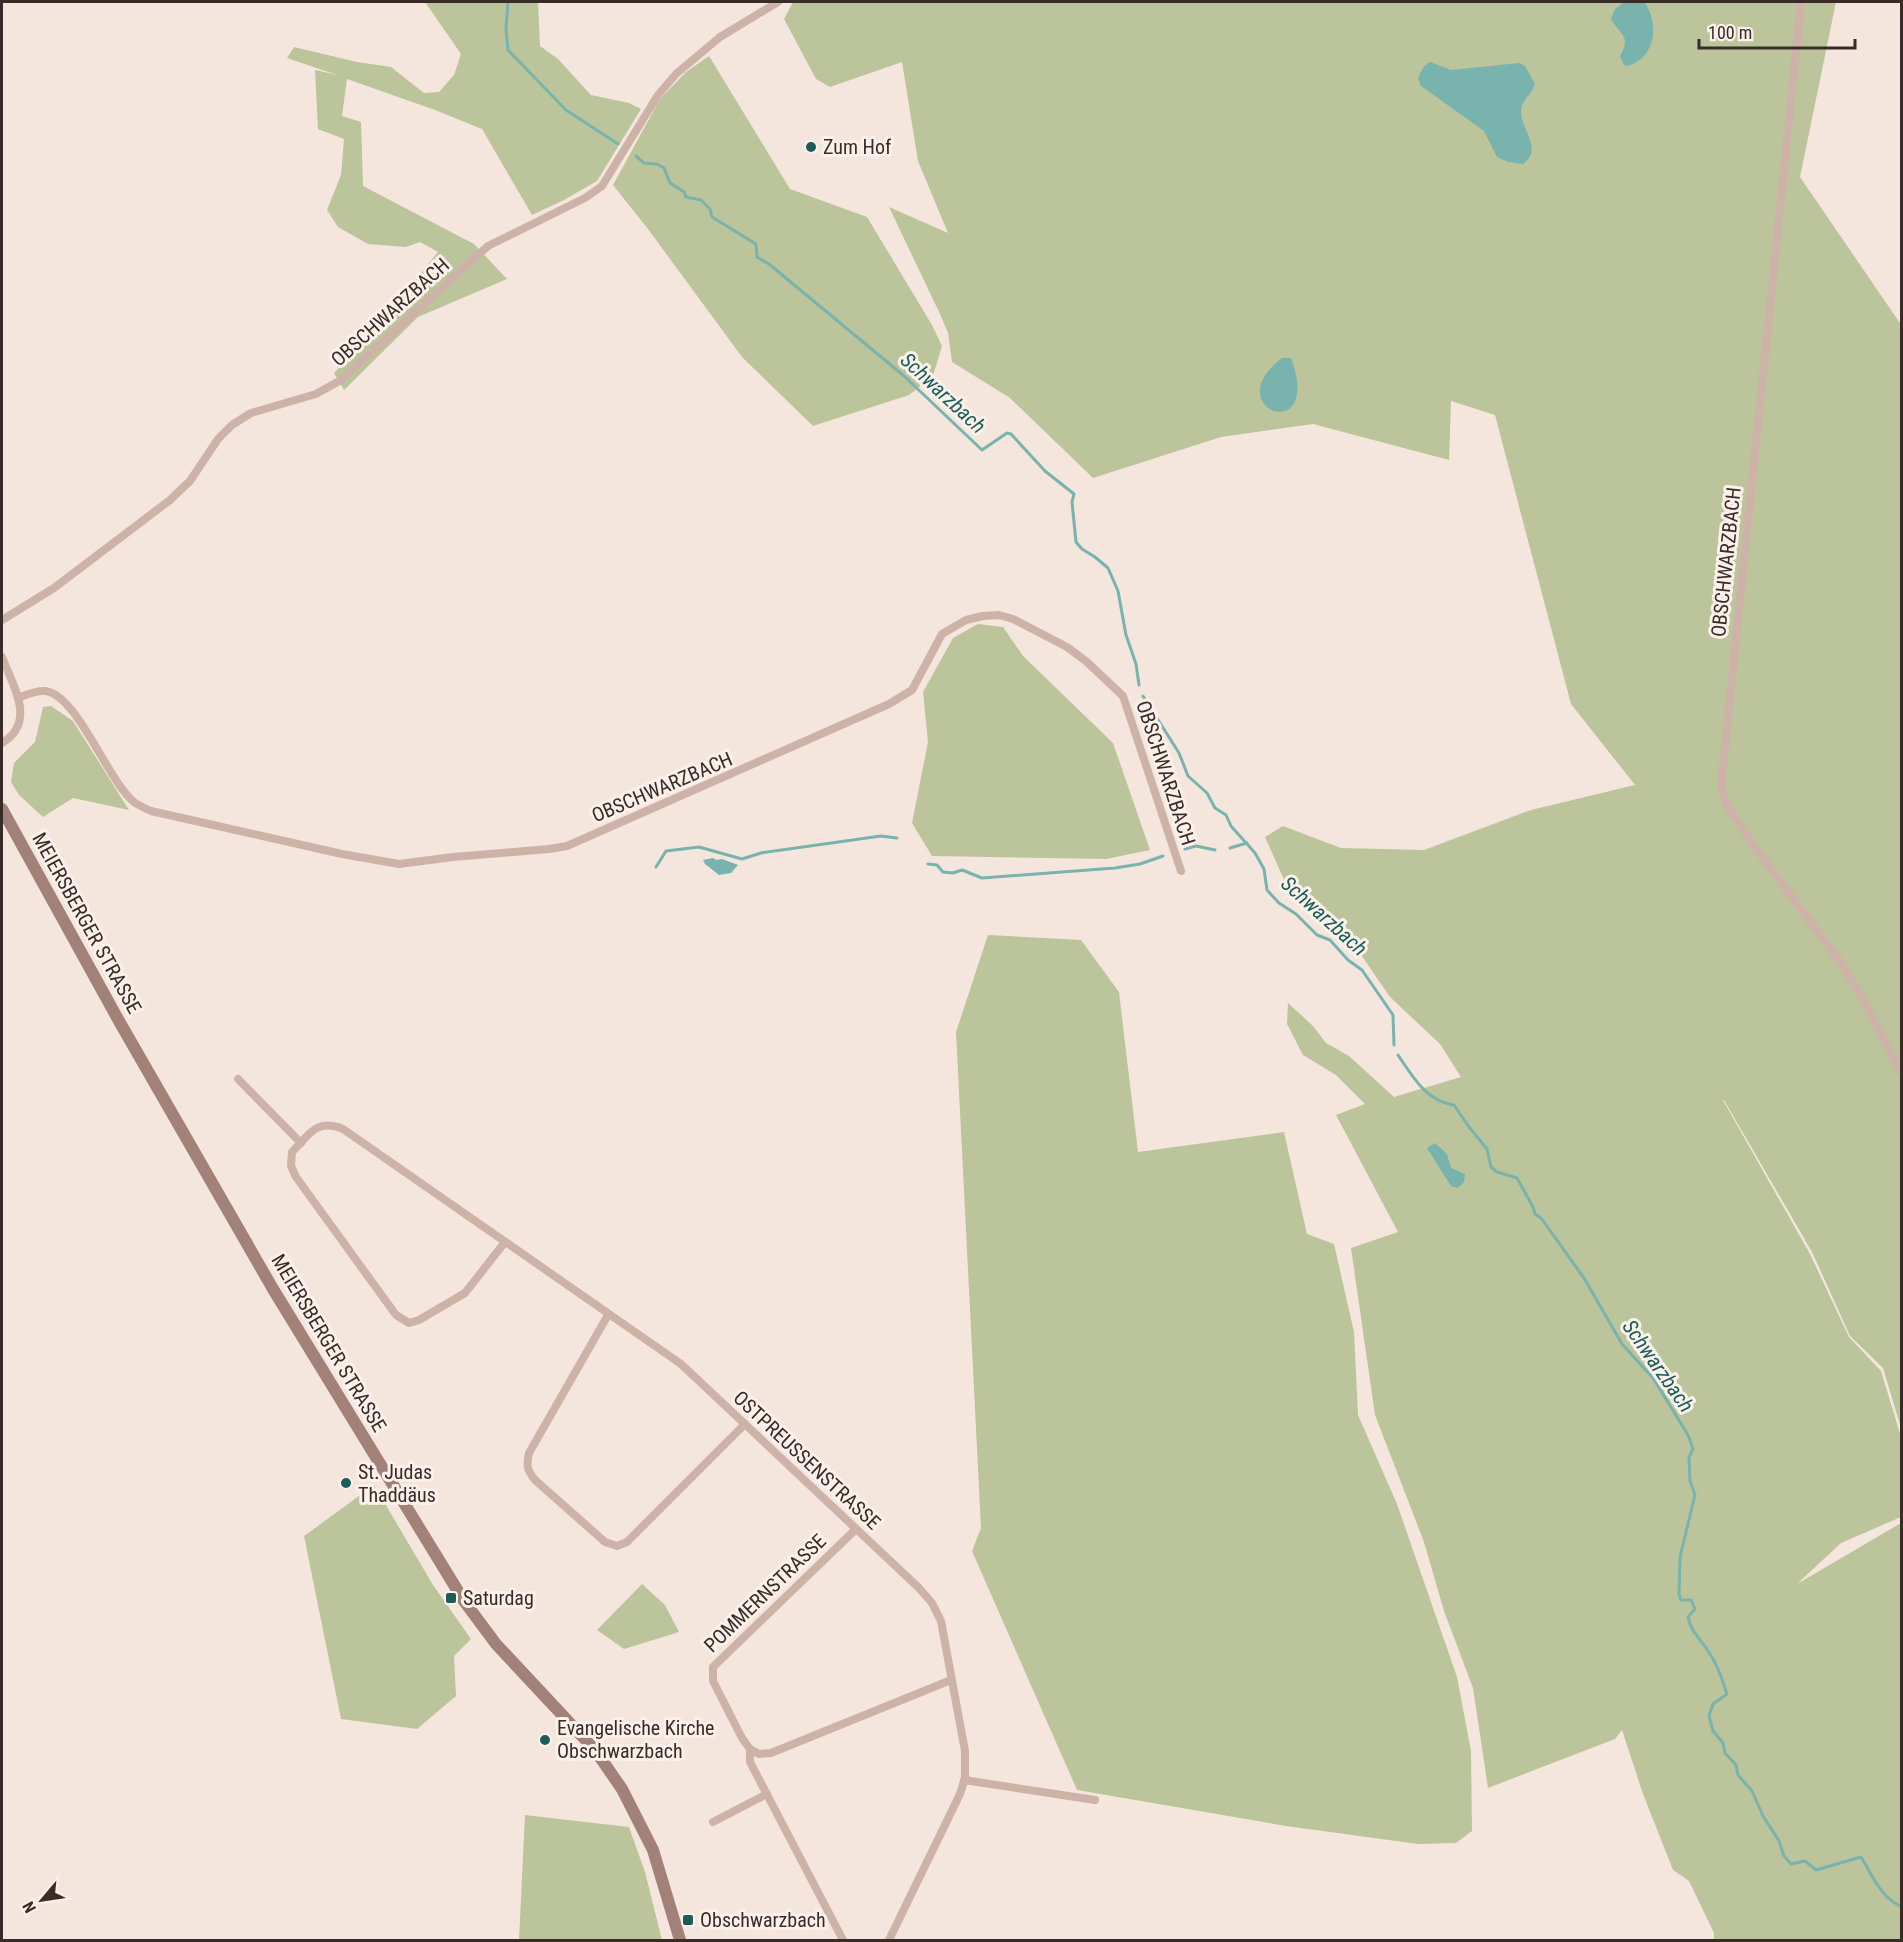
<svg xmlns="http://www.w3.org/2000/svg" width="1903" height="1942" font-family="'Roboto Condensed',sans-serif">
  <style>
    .green { fill: #bcc49b }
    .water { fill: #79b3ad }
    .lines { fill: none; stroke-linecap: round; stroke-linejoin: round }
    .stream { stroke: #79b3ad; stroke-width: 3 }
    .minor { stroke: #cdb3a7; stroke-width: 8 }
    .secondary { stroke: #a18178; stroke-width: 12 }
    .poi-dot { fill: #1b5e59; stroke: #fbf0ea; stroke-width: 2 }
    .labels { text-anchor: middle; stroke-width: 6; stroke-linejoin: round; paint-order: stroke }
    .poi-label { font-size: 20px; fill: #392b28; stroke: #fbf0ea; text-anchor: start }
    .street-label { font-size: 20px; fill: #392b28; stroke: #fbf0ea }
    .water-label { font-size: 21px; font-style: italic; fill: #1b5e59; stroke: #fbf0ea }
  </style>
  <rect width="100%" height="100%" fill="#f4e6dd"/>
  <g class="green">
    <polygon points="425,2 538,2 540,46 558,59 591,95 629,103 641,109 597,181 564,200 532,215 482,129 435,110 347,79 342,116 361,122 363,186 474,244 507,279 418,317 344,390 334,373 373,333 438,252 420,242 406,247 368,244 338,227 327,210 341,175 344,139 318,129 315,70 337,75 287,58 294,47 357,62 391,67 424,93 439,92 454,75 461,54"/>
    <polygon points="793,2 1836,2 1800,177 1902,326 1901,1428 1883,1368 1850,1336 1812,1252 1724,1100 1723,1100 1810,1254 1849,1337 1881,1371 1901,1437 1901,1517 1841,1543 1797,1584 1901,1523 1901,1940 1714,1940 1714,1933 1689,1881 1673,1870 1643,1794 1622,1730 1615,1739 1488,1788 1473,1688 1444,1611 1424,1542 1375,1415 1351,1248 1398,1232 1336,1115 1365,1104 1336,1075 1303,1055 1287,1024 1288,1003 1313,1026 1326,1043 1349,1056 1394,1097 1461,1077 1440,1044 1390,997 1346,933 1285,882 1265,837 1283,826 1341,848 1424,850 1531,810 1635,785 1571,704 1495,415 1451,401 1449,460 1313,424 1221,437 1093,478 1010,398 952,362 948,333 940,314 889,207 948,233 918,161 902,62 830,87 816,79 784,19"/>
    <polygon points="709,56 790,189 867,217 932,325 942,346 933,376 909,395 813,426 742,357 648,229 613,185 660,99 686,72"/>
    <polygon points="978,624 1003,627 1023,656 1113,743 1150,850 1106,859 932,856 912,823 928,742 923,692 953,638"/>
    <polygon points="51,706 73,721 129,810 73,798 43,817 19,795 11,782 14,763 35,742 43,707"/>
    <polygon points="988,935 1081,940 1119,992 1138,1152 1284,1132 1307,1234 1334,1244 1354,1332 1358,1415 1397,1504 1457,1677 1471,1751 1472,1831 1456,1843 1418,1844 1286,1826 1077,1790 972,1551 981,1528 956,1032"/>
    <polygon points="374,1485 433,1585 471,1639 454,1656 456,1696 417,1729 341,1719 304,1536"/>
    <polygon points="642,1584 665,1605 679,1632 624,1649 597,1630"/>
    <polygon points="525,1815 629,1827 645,1872 662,1940 519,1940"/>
  </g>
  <g class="water">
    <path d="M 1624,2 L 1645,3 C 1660,25 1655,59 1627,66 L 1624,65 L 1620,56 C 1632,36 1620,35 1611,19 L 1615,9 Z"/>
    <path d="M 1430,62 L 1451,70 L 1519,63 L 1525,66 L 1535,84 C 1532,94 1522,100 1521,110 C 1520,129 1544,149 1523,164 L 1508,162 L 1497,157 L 1484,131 L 1421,86 L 1418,79 C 1421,71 1423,66 1430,62 Z"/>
    <path d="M 1282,358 L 1291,358 C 1324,448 1215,409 1282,358 Z"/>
    <polygon points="713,858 716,860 722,859 738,865 731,873 719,875 705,864 703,860"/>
    <polygon points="1435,1143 1447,1154 1451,1168 1465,1174 1464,1182 1458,1188 1451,1186 1427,1148"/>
  </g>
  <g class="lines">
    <g class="stream">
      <polyline points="508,2 506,29 508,50 566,110 618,144"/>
      <polyline points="636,156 644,163 657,164 664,168 670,183 684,192 686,197 701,200 710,209 712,217 756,244 757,257 769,264 904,376 982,450 1007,433 1011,434 1045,471 1074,494 1072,502 1076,542 1082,549 1095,557 1108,568 1118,591 1126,635 1136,664 1139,685"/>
      <polyline points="1143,696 1179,753 1188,776 1207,793 1215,808 1226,815 1231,826 1255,853 1264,869 1267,890 1279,903 1296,914 1317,935 1330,940 1348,960 1362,970 1393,1015 1394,1045"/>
      <polyline points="1230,848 1247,843"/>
      <polyline points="1185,849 1196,846 1215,850"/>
      <polyline points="928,864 937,865 943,872 953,873 962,870 982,878 1115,868 1140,864 1163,856"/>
      <polyline points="656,867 666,851 699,847 742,859 761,853 881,836 897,838"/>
      <path d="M 1398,1055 C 1413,1077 1426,1101 1454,1105 L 1469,1127 L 1487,1149 L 1491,1167 L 1497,1172 L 1517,1178 L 1533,1207 L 1535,1214 L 1541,1218 L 1584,1278 L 1622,1344 L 1653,1378 L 1688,1435 L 1693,1449 L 1689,1457 L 1690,1481 L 1695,1495 L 1680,1557 L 1679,1594 L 1681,1600 L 1691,1600 L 1695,1609 L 1688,1617 C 1691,1633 1702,1640 1710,1654 C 1719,1667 1722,1680 1727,1694 L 1713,1704 L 1709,1716 L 1713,1731 L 1723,1743 L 1725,1753 L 1736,1765 L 1738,1775 L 1752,1791 L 1763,1816 L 1779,1841 L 1784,1856 L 1791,1864 L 1805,1861 L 1816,1870 L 1861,1857 C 1873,1876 1880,1897 1902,1907"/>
    </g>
    <g class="minor">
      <polyline points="1801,2 1721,785 1726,804 1753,845 1838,959 1859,992 1902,1074"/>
      <polyline points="2,620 54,588 170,500 190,481 218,439 232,425 251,413 316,394 341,380 488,246 585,198 602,186 658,95 676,74 720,37 778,2"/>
      <path d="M 2,657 C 13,686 37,722 2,743"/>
      <path d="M 18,698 C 26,695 36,690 45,691 C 77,694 107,780 134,802 C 139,806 145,808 151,811 L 342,854 L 399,864 L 453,857 L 549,849 L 567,846 L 889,704 L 912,690 L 942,634 L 966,620 L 983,616 L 999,615 L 1013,619 L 1067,647 L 1087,662 L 1123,696 L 1181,871"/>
      <polyline points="238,1079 301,1143"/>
      <path d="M 505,1242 L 465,1293 L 419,1320 L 409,1323 L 396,1315 L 296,1177 L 291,1166 L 292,1152 C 309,1135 316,1118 343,1129 L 681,1364 L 919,1588 L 932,1603 L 941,1621 L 965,1751 L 965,1778 L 960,1794 L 889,1940"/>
      <path d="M 608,1315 L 529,1453 C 526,1465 527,1470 535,1480 L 605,1542 L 617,1546 L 627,1542 L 745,1424"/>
      <polyline points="856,1529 713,1667 713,1681 742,1738 750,1749 759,1754 771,1753 951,1680"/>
      <polyline points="750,1749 750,1762 843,1940"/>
      <polyline points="964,1780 1095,1800"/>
      <polyline points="713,1822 767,1794"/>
    </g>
    <polyline class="secondary" points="2,809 119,1021 273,1289 464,1601 496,1644 595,1750 622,1789 653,1850 680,1940"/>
  </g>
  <g class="poi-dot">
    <circle cx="811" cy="147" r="6"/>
    <circle cx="346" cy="1483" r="6"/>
    <rect x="445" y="1592" width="12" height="12" rx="3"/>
    <circle cx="545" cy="1740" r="6"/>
    <rect x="682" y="1914" width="12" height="12" rx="3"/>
  </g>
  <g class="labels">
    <g class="poi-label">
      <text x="823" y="154">Zum Hof</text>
      <text x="358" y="1479">St. Judas<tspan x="358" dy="23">Thaddäus</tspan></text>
      <text x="463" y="1605">Saturdag</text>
      <text x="557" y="1735">Evangelische Kirche<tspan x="557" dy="23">Obschwarzbach</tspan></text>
      <text x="700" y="1927">Obschwarzbach</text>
    </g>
    <g class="street-label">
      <text transform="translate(390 312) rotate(-42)" y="7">OBSCHWARZBACH</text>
      <text transform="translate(1726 562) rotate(-84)" y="7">OBSCHWARZBACH</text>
      <text transform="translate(1166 773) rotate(72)" y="7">OBSCHWARZBACH</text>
      <text transform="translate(662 787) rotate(-23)" y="7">OBSCHWARZBACH</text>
      <text transform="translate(87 923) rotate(61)" y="7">MEIERSBERGER STRASSE</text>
      <text transform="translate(329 1343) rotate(59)" y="7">MEIERSBERGER STRASSE</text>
      <text transform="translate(807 1460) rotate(43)" y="7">OSTPREUSSENSTRASSE</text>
      <text transform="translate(765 1593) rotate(-44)" y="7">POMMERNSTRASSE</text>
    </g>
    <g class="water-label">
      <text transform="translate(943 393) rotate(43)" y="7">Schwarzbach</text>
      <text transform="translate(1324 916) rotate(42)" y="7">Schwarzbach</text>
      <text transform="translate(1658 1366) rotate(55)" y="7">Schwarzbach</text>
    </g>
  </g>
  <rect width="1903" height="1942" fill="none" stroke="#392b28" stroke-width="6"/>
  <g transform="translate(42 1900) rotate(241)" stroke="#fbf0ea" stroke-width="4.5" paint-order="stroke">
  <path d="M0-4.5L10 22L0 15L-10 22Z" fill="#392b28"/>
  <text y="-9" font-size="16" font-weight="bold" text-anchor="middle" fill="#392b28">N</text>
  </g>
  <path d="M1699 39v9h156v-9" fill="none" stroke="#392b28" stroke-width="3"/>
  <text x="1708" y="39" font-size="18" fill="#392b28" stroke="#fbf0ea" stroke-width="4.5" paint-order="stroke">100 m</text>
</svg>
